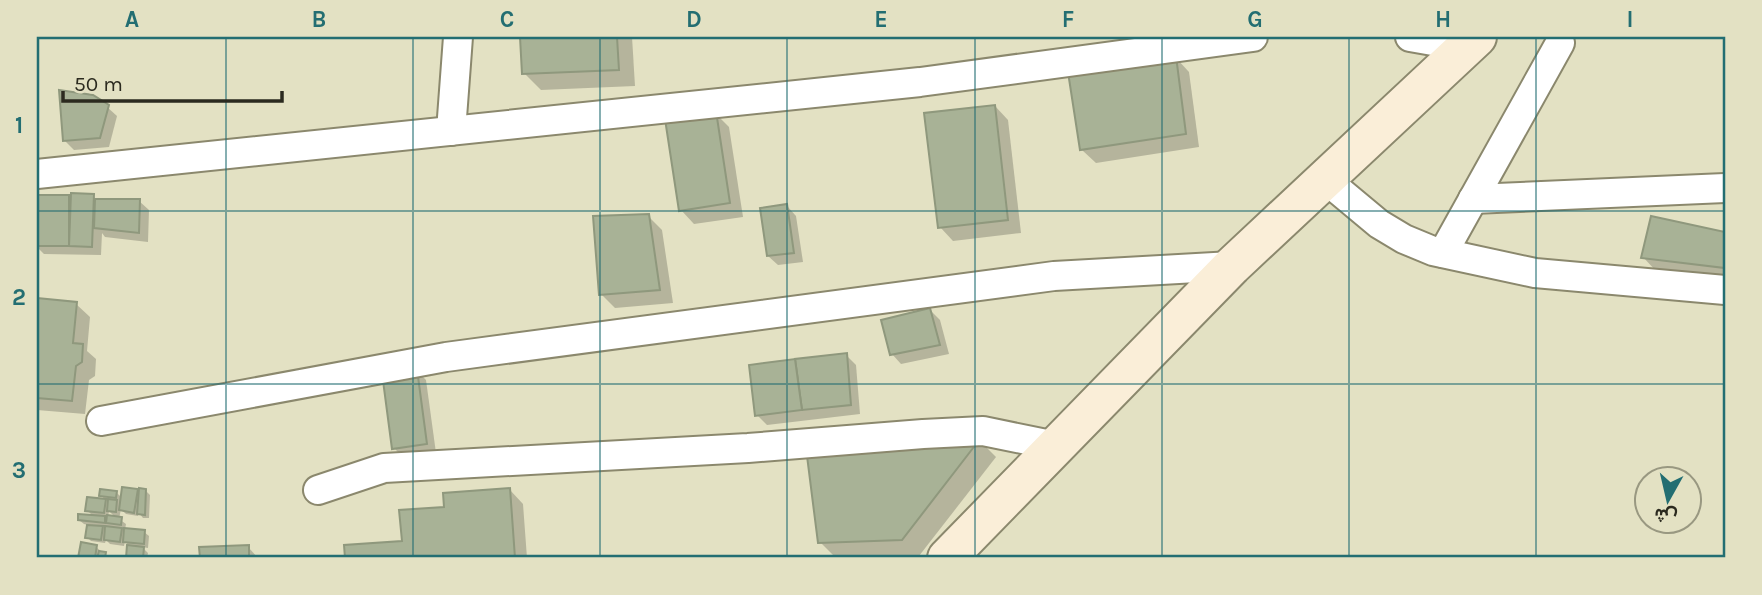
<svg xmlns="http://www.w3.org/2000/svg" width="1762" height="595" font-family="Karla,Vazirmatn,sans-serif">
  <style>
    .shadow { fill: #0003; fill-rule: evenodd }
    .building { fill: #a8b296; stroke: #8f987d; stroke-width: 2 }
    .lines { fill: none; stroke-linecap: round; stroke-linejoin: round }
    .street-casing { stroke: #8b886d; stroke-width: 32 }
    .secondary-casing { stroke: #8b886d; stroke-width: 42 }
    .street { stroke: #fff; stroke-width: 28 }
    .secondary { stroke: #faeed8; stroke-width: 38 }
    .grid { fill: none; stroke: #236e72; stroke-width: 2; stroke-opacity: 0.55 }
    .neatline { fill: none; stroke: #236e72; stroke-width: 2.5 }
    .grid-label { font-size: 23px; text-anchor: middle; font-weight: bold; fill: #236e72 }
  </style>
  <rect width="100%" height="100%" fill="#e3e1c3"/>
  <g class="shadow">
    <polygon points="522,37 632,37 635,86 541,90 524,73"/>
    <polygon points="1176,58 1189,72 1199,147 1096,163 1082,150"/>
    <polygon points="995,106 1008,120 1021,233 953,241 940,227"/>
    <polygon points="107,107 117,116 109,147 74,150 64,140"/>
    <polygon points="715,113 729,127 743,217 694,224 681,210"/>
    <polygon points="93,196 98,201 139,201 149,210 148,242 105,237 102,233 101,255 44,254 37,247 37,197 68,197 72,201"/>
    <polygon points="787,206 796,216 803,262 778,265 768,256"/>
    <polygon points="648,216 662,230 673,303 615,308 601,294"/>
    <polygon points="1652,218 1725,233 1725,279 1656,271 1643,257"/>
    <polygon points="37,300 76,304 90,317 87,351 96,359 95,376 89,380 85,414 37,410"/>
    <polygon points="930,310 940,320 949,354 901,364 892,354"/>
    <polygon points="846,355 856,365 860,414 767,425 757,415"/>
    <polygon points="417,371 426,380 436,453 404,458 394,448"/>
    <polygon points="980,441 996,457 919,556 836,558 820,542"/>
    <path d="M 145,490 L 150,495 L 149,518 L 143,518 L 139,513 L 138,516 L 126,514 L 121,509 L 119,519 L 126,524 L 125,530 L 144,532 L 149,536 L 148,548 L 142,547 L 148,553 L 147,558 L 127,558 L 128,545 L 125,541 L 124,546 L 110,544 L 106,540 L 105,543 L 91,541 L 87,537 L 88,525 L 84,524 L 79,520 L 94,517 L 87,510 L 88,499 L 106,501 L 101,495 L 117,493 L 123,499 L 137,491 L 140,494 ZM 109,511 L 116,518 L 108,517 Z"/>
    <polygon points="510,490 523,504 527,558 347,558 346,546 404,542 446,508"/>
    <polygon points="82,544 96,547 109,558 110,556 122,558 80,558"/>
    <polygon points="248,547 258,558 201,558 201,548"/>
  </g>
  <g class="building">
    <polygon points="520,37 617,37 619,70 522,74"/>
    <polygon points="1176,56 1186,134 1080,150 1068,72"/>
    <polygon points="59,90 93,95 109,105 100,138 63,141"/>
    <polygon points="995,105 1008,220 938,228 924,113"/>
    <polygon points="716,111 730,203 679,211 665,119"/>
    <polygon points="71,193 94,194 92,247 69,246"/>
    <rect x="37" y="195" width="32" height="51"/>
    <polygon points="95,199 140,199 139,233 94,228"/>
    <polygon points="787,204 794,253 767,256 760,208"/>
    <polygon points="649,214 660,290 599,295 593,216"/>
    <polygon points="1651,216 1725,232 1725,268 1641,258"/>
    <polygon points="37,298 77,302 73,343 83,344 82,362 76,366 72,401 37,398"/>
    <polygon points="930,308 940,345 890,355 881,320"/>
    <polygon points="847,353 851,405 802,410 795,359"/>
    <polygon points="795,359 802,410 755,416 749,365"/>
    <polygon points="417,369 427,444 392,449 382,373"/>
    <polygon points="980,439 902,540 818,543 806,448"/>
    <polygon points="122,487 138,489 134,513 119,510"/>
    <polygon points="139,488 146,489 145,515 137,514"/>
    <polygon points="510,488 515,558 345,558 344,545 402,541 399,510 444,507 443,493"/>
    <polygon points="100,489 117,491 116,498 99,496"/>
    <polygon points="87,497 106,499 104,513 85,511"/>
    <polygon points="108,499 117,500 116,512 107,511"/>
    <polygon points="78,514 105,516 105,523 78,520"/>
    <polygon points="107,515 122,517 121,525 106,523"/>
    <polygon points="87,525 103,526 101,540 85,538"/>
    <polygon points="105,526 122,528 120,542 104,540"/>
    <polygon points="124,528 145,530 144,544 123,542"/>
    <polygon points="81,542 97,545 95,558 78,558"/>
    <polygon points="127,545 144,547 143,558 126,558"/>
    <polygon points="249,545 249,558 200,558 199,547"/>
    <polygon points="99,551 106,552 105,558 97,558"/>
  </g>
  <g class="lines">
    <g class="street-casing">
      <g id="street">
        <polyline points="1410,37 1467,47"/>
        <polyline points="451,131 458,37"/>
        <polyline points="37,174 920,82 1253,37"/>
        <polyline points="1325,179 1379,224 1404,239 1433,251 1535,273 1725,290"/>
        <polyline points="1473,199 1725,188"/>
        <polyline points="1443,253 1560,43"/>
        <polyline points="101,421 446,357 1054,276 1232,266"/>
        <polyline points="318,490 384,468 748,448 923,434 983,431 1056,446"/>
      </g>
    </g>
    <g class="secondary-casing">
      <polyline id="secondary" points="947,558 1232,266 1477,37"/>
    </g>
    <use href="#street" class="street"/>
    <use href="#secondary" class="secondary"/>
  </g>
  <path class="grid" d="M 226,37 L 226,558M 413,37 L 413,558M 600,37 L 600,558M 787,37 L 787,558M 975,37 L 975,558M 1162,37 L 1162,558M 1349,37 L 1349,558M 1536,37 L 1536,558M 37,211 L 1725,211M 37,384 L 1725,384"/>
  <rect width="1762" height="595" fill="none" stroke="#e3e1c3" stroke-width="77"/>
  <g transform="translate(1668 500) rotate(188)"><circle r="33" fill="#e3e1c3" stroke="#999881" stroke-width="2"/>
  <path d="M0-5L12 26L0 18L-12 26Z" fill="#236e72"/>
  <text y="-10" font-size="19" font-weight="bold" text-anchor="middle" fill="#2b2a1f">ش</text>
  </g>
  <path d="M63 91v10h219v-10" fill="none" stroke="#2b2a1f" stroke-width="3.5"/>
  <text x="74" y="91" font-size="21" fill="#2b2a1f" stroke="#e3e1c3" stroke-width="5" paint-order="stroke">50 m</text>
  <rect x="38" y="38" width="1686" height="518" class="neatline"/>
  <g class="grid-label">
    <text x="132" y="27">A</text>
    <text x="319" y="27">B</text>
    <text x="507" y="27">C</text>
    <text x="694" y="27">D</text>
    <text x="881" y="27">E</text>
    <text x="1068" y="27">F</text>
    <text x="1255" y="27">G</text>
    <text x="1443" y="27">H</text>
    <text x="1630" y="27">I</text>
    <text x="19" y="133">1</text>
    <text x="19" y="305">2</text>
    <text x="19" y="478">3</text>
  </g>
</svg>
